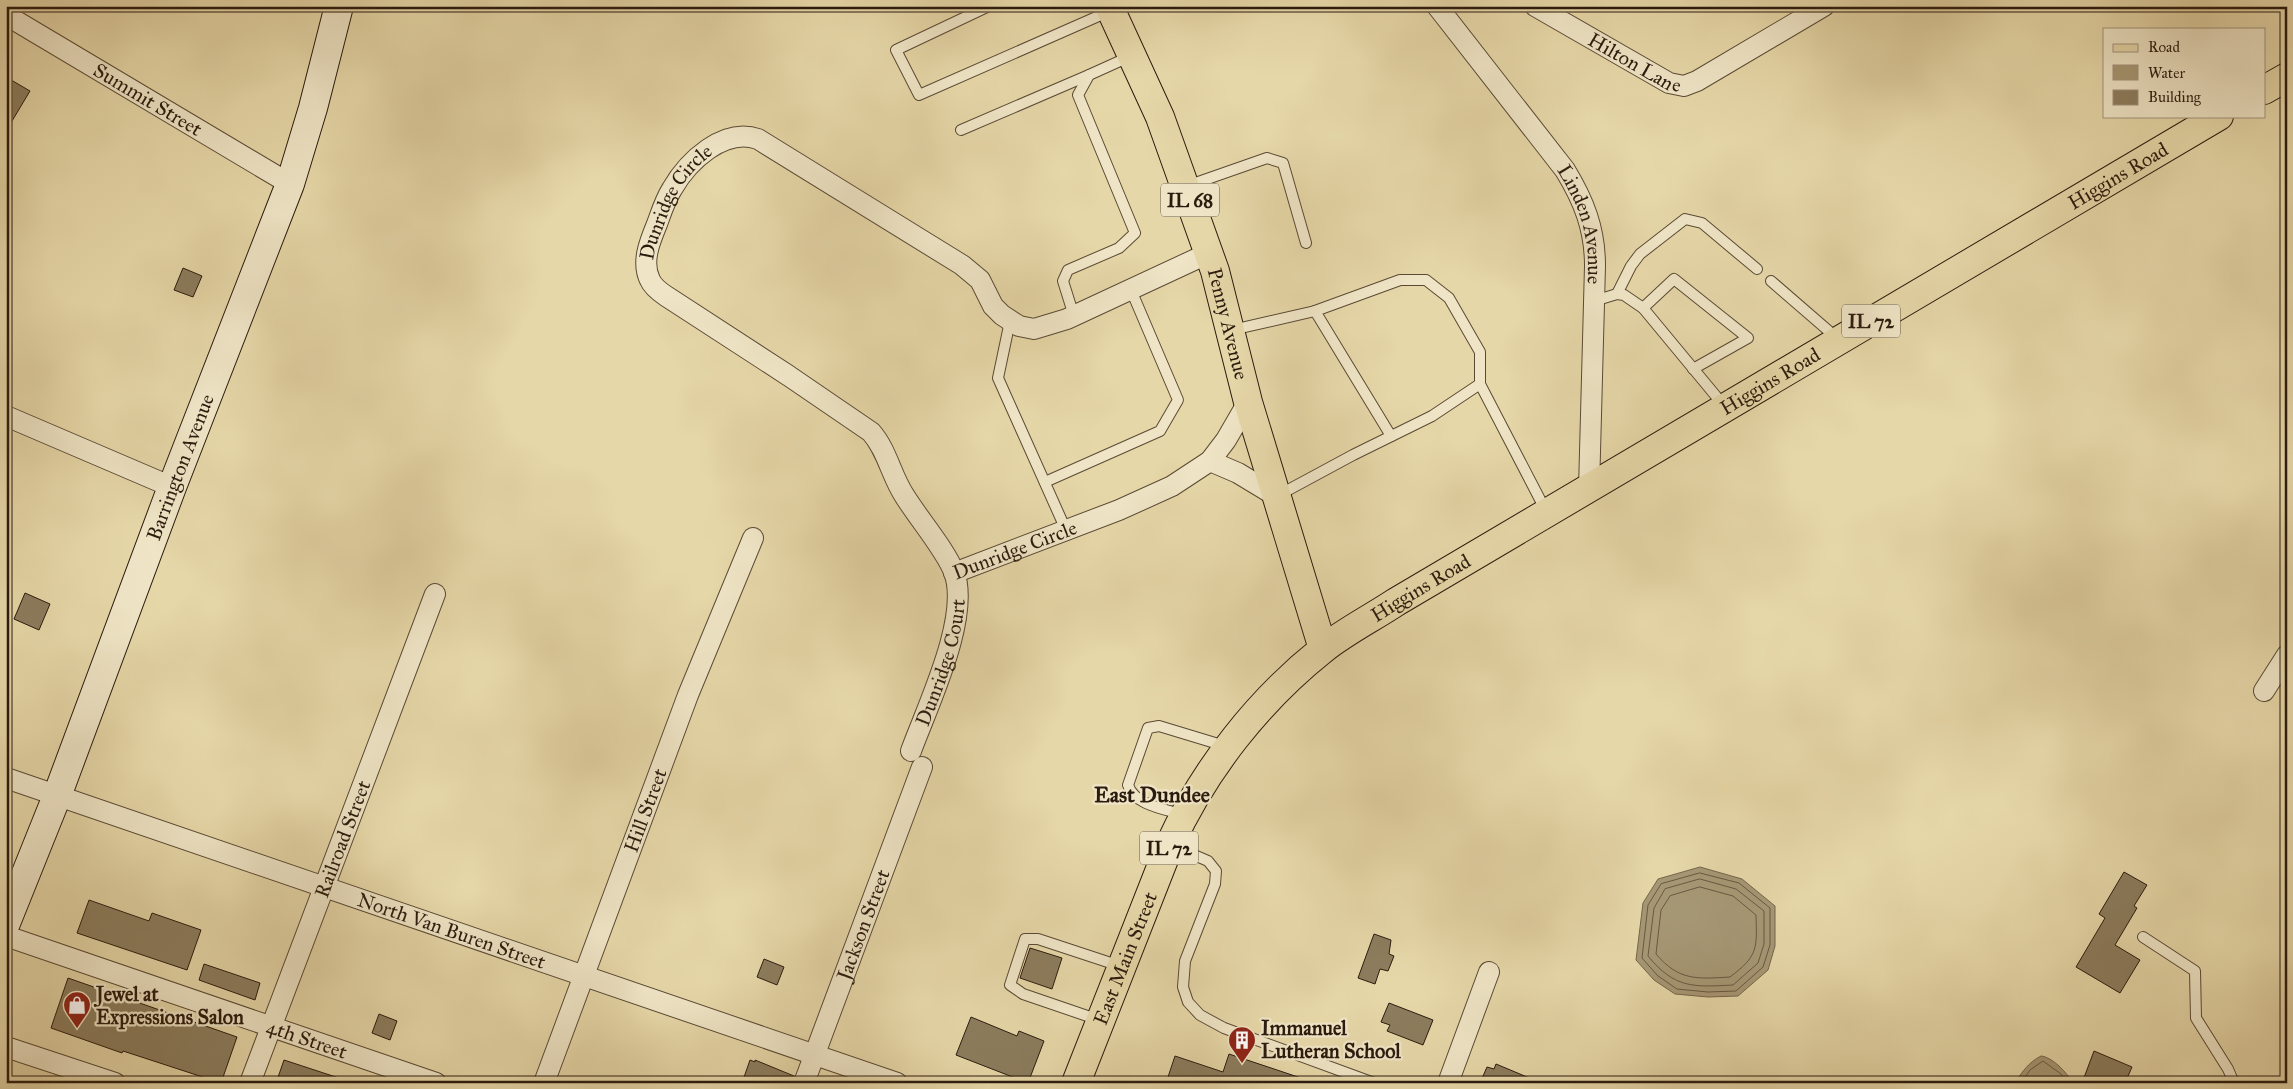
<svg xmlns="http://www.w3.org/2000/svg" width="2293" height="1089" font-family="'IM FELL Great Primer',serif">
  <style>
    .water { fill: #a69774; stroke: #75654b }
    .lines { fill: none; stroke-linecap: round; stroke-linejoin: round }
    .shore { stroke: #685941; stroke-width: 1 }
    .building { fill: #8c7d5e; stroke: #2b1b0e }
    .lane-casing { stroke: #5a4a34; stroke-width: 12 }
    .street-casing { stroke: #5a4a34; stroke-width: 22 }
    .secondary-casing { stroke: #2b1b0e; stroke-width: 30 }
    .primary-casing { stroke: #2b1b0e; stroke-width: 30 }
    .lane { stroke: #efe5c6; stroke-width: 10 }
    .street { stroke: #efe5c6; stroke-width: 20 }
    .secondary { stroke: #efe5c6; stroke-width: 28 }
    .primary { stroke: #e6d7a8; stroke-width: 28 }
    .labels { text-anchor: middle; stroke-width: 4.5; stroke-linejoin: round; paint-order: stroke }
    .shield { fill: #efe5c6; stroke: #665845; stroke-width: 1 }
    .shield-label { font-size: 19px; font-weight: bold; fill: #2b1b0e }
    .street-label { font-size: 20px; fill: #2b1b0e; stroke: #efe5c6 }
    .poi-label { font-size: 20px; font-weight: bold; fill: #2b1b0e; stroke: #efe5c6; text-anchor: start }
    .quarter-label { font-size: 22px; font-weight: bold; fill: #2b1b0e; stroke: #efe5c6 }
  </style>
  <rect width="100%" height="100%" fill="#e6d7a8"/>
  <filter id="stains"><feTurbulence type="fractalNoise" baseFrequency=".004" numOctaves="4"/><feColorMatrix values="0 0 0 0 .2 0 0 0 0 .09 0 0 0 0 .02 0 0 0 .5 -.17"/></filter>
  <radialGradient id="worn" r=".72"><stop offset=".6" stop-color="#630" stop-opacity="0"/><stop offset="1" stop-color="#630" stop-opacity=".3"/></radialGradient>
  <g class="water">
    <polygon points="1700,867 1742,879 1775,906 1775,946 1768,970 1738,996 1708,997 1675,994 1654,980 1636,960 1643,903 1658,879"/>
    <path d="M 2041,1056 C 2052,1057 2068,1073 2072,1083 L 2015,1083 C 2022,1072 2029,1062 2041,1056 Z"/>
  </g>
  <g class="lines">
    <g class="shore">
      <polygon points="1700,873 1739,883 1770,908 1770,945 1763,967 1736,991 1708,992 1677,989 1658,976 1642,958 1648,905 1661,884"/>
      <path d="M 1700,879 L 1736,889 L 1764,911 L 1764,944 L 1758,963 L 1733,985 C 1694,987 1675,989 1648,956 L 1654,908 L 1665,889 Z"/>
      <path d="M 1700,887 L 1733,896 L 1756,915 C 1757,949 1758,956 1730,977 C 1697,979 1679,981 1656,954 L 1661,910 L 1670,896 Z"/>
      <polyline points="2021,1083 2030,1070 2043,1061 2061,1074 2067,1083"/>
    </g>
  </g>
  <g class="building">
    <polygon points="6,77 30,91 6,131"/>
    <polygon points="183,268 202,276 193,297 174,290"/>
    <polygon points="25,593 50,604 39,630 14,619"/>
    <polygon points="2124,872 2147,885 2134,906 2137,908 2115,945 2140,960 2120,993 2076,967 2105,918 2099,914"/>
    <polygon points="89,900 149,921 152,913 201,930 187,970 77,933"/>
    <polygon points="1374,934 1391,940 1389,954 1394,956 1388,971 1380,969 1375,984 1358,978"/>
    <polygon points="1030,948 1062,958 1052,989 1020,978"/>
    <polygon points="764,959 784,967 777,985 757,977"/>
    <polygon points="204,964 260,983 255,1000 199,980"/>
    <polygon points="68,978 237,1037 221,1083 123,1051 122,1053 51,1028"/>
    <polygon points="1389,1003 1433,1020 1423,1045 1387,1031 1390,1025 1381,1022"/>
    <polygon points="379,1014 397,1021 390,1040 372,1033"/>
    <polygon points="971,1017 1017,1036 1019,1031 1044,1041 1028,1083 956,1055"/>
    <polygon points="2094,1051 2132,1067 2125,1083 2082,1083"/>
    <polygon points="1229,1054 1307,1080 1306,1083 1166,1083 1175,1056 1223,1072"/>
    <polygon points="284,1060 345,1080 344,1083 276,1083"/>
    <polygon points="750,1060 755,1062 755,1060 794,1076 792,1083 742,1083"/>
    <polygon points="1496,1064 1539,1082 1539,1083 1480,1083 1487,1067 1494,1069"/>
  </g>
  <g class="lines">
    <g class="lane-casing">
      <g id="lane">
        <polyline points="989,6 896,50 919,95 1110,11"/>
        <polyline points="961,130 1089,75"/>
        <polyline points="1187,186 1267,158 1283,163 1306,243"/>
        <polyline points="1771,281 1838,339"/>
        <polyline points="1617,294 1631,266 1640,254 1685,219 1702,223 1757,269"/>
        <polyline points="1594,301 1617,294 1624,295 1643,308 1725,407"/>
        <polyline points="1643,308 1674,279 1748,338 1693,369"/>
        <polyline points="1315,311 1400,280 1426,280 1449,298 1480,352 1480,384"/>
        <polyline points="1074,316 1063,281 1068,270 1119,248 1135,233 1078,95 1089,75 1131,56"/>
        <polyline points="1010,321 998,378 1066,530"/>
        <polyline points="1232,330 1315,311 1391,436"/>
        <polyline points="1045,482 1160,431 1178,400 1131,290"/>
        <polyline points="1277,496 1353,455 1432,416 1480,384 1546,511"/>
        <path d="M 1184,815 C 1165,809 1134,805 1128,785 L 1148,728 L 1159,726 L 1225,746"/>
        <polyline points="1171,845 1208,861 1216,871 1215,884 1185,961 1183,987 1188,1002 1200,1015 1224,1028 1374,1083"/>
        <polyline points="2143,937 2195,971 2196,1018 2228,1069 2234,1083"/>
        <polyline points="1099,1020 1023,994 1010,985 1025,939 1038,939 1120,966"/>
      </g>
    </g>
    <g class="street-casing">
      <g id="street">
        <path id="s1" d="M 1437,6 L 1565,170 C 1584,201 1595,229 1595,266 L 1589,489"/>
        <path id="s2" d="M 1535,6 L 1669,83 L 1684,86 L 1697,81 L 1824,6"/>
        <path id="s3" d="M 6,15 L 290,184"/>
        <polyline points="6,416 172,487"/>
        <polyline points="1210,461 1238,473 1276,496"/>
        <path id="s4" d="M 954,573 L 1119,510 L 1172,486 L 1210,461 L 1226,440 L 1248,402"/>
        <polyline points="2264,691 2287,655"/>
        <path id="s5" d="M 911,751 C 927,707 971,617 954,572 C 945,549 918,518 904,495 C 891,475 887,450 871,432 L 789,376 L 666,296 C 660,292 653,287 650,280 C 641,262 650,241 657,224 C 661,213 665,200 672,189 C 688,161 724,127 758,139 L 962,265 L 980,280 L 993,306 L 1002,315 L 1019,326 L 1034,329 L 1067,319 L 1209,253"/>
        <path id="s6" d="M 6,778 L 897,1083"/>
        <path id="s7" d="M 6,936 L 436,1083"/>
        <polyline points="6,1047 115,1083"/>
        <path id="s8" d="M 250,1083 L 435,594"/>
        <path id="s9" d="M 544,1083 L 688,695 L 753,538"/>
        <path id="s10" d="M 804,1083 L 922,767"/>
        <polyline points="1448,1083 1489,972"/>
      </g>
    </g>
    <g class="secondary-casing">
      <g id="secondary">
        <path id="s11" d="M 6,923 L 57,796 L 172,487 L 290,184 L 313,108 L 339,6"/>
      </g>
    </g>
    <g class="primary-casing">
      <g id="primary">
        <path id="s12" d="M 1109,6 L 1160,117 L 1215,271 L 1248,402 L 1323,649"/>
        <polyline points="2264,90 2287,77"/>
        <path id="s13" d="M 1076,1083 L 1170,844 C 1204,770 1258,701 1322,650 C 1344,632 1372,618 1396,602 L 2219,116"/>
      </g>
    </g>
    <use href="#lane" class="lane"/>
    <use href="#street" class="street"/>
    <use href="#secondary" class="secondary"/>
    <use href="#primary" class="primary"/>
  </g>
  <defs>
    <g id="shop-pin" transform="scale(1.4375)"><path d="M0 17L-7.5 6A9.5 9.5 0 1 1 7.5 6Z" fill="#8f2418" stroke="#efe5c6"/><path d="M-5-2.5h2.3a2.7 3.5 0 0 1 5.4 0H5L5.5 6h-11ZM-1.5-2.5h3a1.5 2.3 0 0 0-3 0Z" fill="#fff"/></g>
    <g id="building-pin" transform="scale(1.4375)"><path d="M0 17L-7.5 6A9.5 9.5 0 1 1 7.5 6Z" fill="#8f2418" stroke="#efe5c6"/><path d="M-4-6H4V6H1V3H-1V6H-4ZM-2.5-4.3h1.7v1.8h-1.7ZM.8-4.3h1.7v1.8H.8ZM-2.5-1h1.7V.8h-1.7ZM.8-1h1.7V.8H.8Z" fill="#fff"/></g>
  </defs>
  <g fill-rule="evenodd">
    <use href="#shop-pin" x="77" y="1005"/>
    <use href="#building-pin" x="1242" y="1040"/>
  </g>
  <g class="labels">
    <g class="shield">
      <rect x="1161" y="183.5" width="58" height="33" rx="4"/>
      <rect x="1842" y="304.5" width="58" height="33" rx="4"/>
      <rect x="1140" y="831.5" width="58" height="33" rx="4"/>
    </g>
    <g class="shield-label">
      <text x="1190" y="207">IL 68</text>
      <text x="1871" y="328">IL 72</text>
      <text x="1169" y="855">IL 72</text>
    </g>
    <g class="street-label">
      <text dy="7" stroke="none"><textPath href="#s2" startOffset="115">Hilton Lane</textPath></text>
      <text dy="7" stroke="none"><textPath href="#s3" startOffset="165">Summit Street</textPath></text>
      <text dy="7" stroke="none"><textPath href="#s13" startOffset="1432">Higgins Road</textPath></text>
      <text dy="7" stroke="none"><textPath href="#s5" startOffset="706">Dunridge Circle</textPath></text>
      <text dy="7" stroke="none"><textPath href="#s1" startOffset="266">Linden Avenue</textPath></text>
      <text dy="7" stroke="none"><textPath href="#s12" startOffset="340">Penny Avenue</textPath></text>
      <text dy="7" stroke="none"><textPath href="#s13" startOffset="1028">Higgins Road</textPath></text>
      <text dy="7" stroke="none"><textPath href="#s11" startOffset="488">Barrington Avenue</textPath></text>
      <text dy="7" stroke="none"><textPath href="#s4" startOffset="65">Dunridge Circle</textPath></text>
      <text dy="7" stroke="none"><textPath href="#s13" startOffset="622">Higgins Road</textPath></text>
      <text dy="7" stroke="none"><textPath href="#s5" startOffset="94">Dunridge Court</textPath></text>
      <text dy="7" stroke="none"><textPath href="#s9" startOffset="291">Hill Street</textPath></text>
      <text dy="7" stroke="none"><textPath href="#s8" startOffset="261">Railroad Street</textPath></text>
      <text dy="7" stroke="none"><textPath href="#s10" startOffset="169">Jackson Street</textPath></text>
      <text dy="7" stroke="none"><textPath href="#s6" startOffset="471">North Van Buren Street</textPath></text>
      <text dy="7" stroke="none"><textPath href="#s13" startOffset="134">East Main Street</textPath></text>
      <text dy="7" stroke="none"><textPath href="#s7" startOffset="318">4th Street</textPath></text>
    </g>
    <g class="poi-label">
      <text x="96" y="1001">Jewel at<tspan x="96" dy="23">Expressions Salon</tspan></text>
      <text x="1261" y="1035">Immanuel<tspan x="1261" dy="23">Lutheran School</tspan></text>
    </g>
    <g class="quarter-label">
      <text x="1152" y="802">East Dundee</text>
    </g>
  </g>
  <rect width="2293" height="1089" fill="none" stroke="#e6d7a8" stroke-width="25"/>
  <rect x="8" y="8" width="2278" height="1074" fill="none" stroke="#2b1b0e" stroke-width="2.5"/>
  <rect x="12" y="12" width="2268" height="1064" fill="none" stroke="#2b1b0e"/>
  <rect x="2103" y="28" width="162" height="90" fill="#efe5c6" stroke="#a1947c"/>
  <rect x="2113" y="44" width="25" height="8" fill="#e6d7a8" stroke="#a1947c"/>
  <text x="2148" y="52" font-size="15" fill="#2b1b0e">Road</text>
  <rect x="2113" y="65" width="25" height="15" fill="#a69774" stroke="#a1947c"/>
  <text x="2148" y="78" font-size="15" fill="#2b1b0e">Water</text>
  <rect x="2113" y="90" width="25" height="15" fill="#8c7d5e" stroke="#a1947c"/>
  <text x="2148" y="102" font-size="15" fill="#2b1b0e">Building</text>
  <rect width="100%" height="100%" filter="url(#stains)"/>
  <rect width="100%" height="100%" fill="url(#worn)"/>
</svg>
